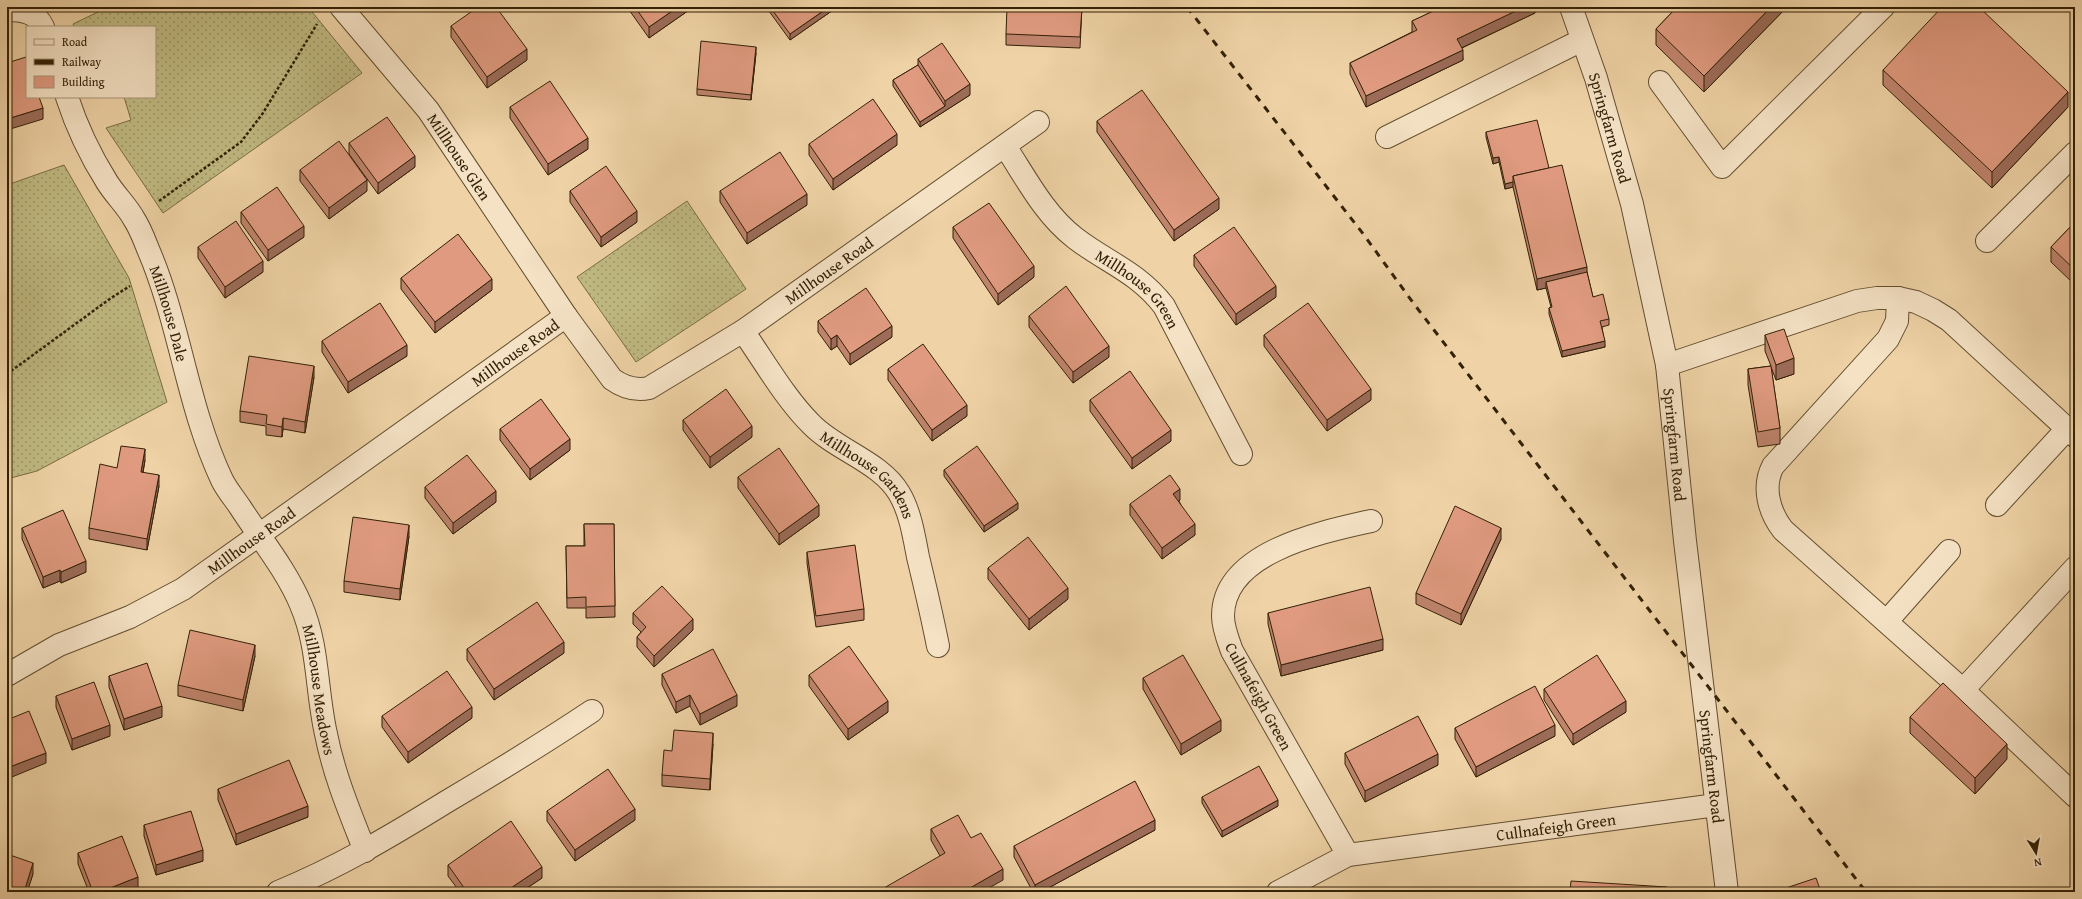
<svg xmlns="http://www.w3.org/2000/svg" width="2082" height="899" font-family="'Gentium Book Plus',serif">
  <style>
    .grass { fill: url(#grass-dots); stroke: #7a6e44 }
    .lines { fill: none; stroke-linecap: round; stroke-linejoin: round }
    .minor-casing { stroke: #624e2f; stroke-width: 24 }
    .path { stroke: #332107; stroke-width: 2.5; stroke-dasharray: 3 2; stroke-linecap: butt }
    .minor { stroke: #f5e2c5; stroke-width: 22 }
    .rail { stroke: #332107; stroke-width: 3; stroke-dasharray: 7 7; stroke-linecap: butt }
    .wall { fill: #c0846d; stroke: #332107 }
    .shaded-wall { fill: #9c6c59; stroke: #332107 }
    .building { fill: #df9a7f; stroke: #332107 }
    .labels { text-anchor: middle; stroke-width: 3; stroke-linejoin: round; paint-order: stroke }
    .street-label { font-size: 16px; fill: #332107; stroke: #f5e2c5 }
  </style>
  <defs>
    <pattern id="grass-dots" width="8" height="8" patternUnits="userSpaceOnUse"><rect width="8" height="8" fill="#c0ba82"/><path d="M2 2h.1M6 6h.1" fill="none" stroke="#9d9768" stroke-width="1.8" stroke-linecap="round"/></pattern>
  </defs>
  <rect width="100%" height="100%" fill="#efd3a6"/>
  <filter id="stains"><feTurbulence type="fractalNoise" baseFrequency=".005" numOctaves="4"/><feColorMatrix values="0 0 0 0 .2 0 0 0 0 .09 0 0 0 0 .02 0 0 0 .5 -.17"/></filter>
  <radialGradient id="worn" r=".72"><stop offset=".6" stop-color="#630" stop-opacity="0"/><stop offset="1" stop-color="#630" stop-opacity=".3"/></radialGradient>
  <g class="grass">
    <polygon points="104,7 308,7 362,73 163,213 106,128 131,120 124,97 155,97 155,27 74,27 73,24 102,10"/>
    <polygon points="64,165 129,278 167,402 37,471 7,479 7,185"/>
    <polygon points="687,201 746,289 636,362 577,277"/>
  </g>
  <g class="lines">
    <g class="minor-casing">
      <g id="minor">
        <path id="s1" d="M 341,7 L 428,110 L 566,316"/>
        <path id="s2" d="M 1571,7 L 1596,78 L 1632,204 L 1667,365 L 1685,541 L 1727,892"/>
        <path d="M 7,10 C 23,10 36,12 43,27"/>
        <polyline points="1660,82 1722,167 1883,7"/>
        <path id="s3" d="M 67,97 C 77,128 90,155 107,182 C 115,195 127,206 134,219 C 140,228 144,239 148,249 C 180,323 187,406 222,480 C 227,490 234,498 240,507 C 260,538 287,571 301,605 C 319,647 316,690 326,734 C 334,775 350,813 365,851"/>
        <polyline points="1387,137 1582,40"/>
        <path id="s4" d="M 1005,146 C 1026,178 1044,214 1075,238 C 1106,262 1138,272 1164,306 L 1241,454"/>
        <polyline points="1987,241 2075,153"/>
        <path d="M 1898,298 L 1897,321 L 1888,339 L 1773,466 C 1762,487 1769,512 1783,530 L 1963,690 L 2075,796"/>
        <path id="s5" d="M 743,331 C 764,361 785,398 811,424 C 836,450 881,462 899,493 C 910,511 914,536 918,557 C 925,586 932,616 938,646"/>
        <polyline points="1667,365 1857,301 1877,298 1898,298 1916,302 1933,310 1949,320 2075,436"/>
        <polyline points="1997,505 2067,429"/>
        <polyline points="1887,621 1949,551"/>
        <path id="s6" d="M 7,675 L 59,645 L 130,617 L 183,589 L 566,316 L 612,379 C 623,387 635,391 649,388 L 743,331 L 1038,122"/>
        <polyline points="1963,690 2075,568"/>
        <path d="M 1348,855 L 1232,651 C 1228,640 1223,628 1223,616 C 1223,552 1322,532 1371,521"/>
        <path d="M 278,892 C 337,868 391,836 446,802 C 495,773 544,743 592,711"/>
        <path id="s7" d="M 1278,892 L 1348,855 L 1716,805"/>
      </g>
    </g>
    <g class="path">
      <polyline points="159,201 241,142 263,113 317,24"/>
      <polyline points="7,374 111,298 130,286"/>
    </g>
    <use href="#minor" class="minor"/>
    <polyline class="rail" points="1187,7 1364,235 1414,304 1866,892"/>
  </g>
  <g class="wall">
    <polygon points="627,7 692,7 692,8 649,38"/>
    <polygon points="766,7 836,7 836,8 790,40"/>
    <polygon points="1082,7 1080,48 1006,45 1006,34"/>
    <polygon points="1438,7 1535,7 1535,13 1462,48 1463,60 1366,107 1350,74 1350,63 1412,32 1412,21 1438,9"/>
    <polygon points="1677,7 1787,7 1704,92 1656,45 1656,29"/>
    <polygon points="451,26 527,60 487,88 451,37"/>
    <polygon points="756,53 751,100 697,95 697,89"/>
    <polygon points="918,59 970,95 920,127 893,86 893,80 918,65"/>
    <polygon points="1883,70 2068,107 1992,188 1883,85"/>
    <polygon points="510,107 588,149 548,175 510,118"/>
    <polygon points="1097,121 1219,209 1174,241 1097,132"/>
    <polygon points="1486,132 1549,168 1587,272 1593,297 1609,319 1609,325 1602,327 1605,347 1562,357 1549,314 1549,308 1551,307 1546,288 1537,290 1513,187 1505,189 1499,162 1493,164 1486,137"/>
    <polygon points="349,143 415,167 378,194 349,154"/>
    <polygon points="809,144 897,145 833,190 809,155"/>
    <polygon points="300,170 367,191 329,219 300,181"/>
    <polygon points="570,191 637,222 601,247 570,202"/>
    <polygon points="720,191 807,205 747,244 720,202"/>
    <polygon points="241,212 304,237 268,261 241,223"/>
    <polygon points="2075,222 2075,285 2051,262 2051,247"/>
    <polygon points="953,227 1034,277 998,305 953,238"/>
    <polygon points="198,247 263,272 225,298 198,258"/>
    <polygon points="1194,255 1276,297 1236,325 1194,266"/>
    <polygon points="401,278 492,290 435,333 401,289"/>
    <polygon points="1029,316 1109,357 1073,383 1029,327"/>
    <polygon points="818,321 892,337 850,365 837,346 831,350 818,332"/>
    <polygon points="1264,335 1371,400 1327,431 1264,346"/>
    <polygon points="1765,335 1794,374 1776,380 1771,367 1780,428 1780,444 1758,447 1748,385 1748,369 1771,366 1765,351"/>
    <polygon points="322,341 407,356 348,393 322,352"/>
    <polygon points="888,369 967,416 932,441 888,380"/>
    <polygon points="314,377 305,433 283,429 282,437 266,435 266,426 240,422 240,411"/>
    <polygon points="1090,400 1171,441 1132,469 1090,411"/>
    <polygon points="683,420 752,437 710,468 683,430"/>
    <polygon points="500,429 570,450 530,480 500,440"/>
    <polygon points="145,460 143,473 159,486 147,550 89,539 89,528 117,468"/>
    <polygon points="944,470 1018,509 984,532 944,476"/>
    <polygon points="738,477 819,516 779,545 738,488"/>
    <polygon points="425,487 496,502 453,534 425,498"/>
    <polygon points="1180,500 1179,501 1195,535 1162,559 1130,515 1130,504"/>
    <polygon points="584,524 614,524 615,617 586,618 586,608 567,608 566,546 584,546"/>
    <polygon points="22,528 86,572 61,583 60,581 43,588 22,539"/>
    <polygon points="409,536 400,600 344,592 344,581"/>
    <polygon points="1501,539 1461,625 1416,604 1416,593"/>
    <polygon points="807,552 864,609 864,620 816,627 807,563"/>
    <polygon points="988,568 1068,599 1029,630 988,579"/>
    <polygon points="633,613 693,630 654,667 637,647 637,637 641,632 633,624"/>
    <polygon points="1268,613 1383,650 1281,676 1268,624"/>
    <polygon points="467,649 564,653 494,700 467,660"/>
    <polygon points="255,656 243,711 178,696 178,685"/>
    <polygon points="662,674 737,706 700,725 690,706 676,713 662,685"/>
    <polygon points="809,675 888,712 848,740 809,686"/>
    <polygon points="109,676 162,717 124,730 109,687"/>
    <polygon points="1143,678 1221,731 1181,755 1143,689"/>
    <polygon points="1544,689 1626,712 1573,745 1544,700"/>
    <polygon points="56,696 110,736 72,750 56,707"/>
    <polygon points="382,716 472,718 408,763 382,727"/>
    <polygon points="1910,717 2007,759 1975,794 1910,733"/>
    <polygon points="1455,728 1555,736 1476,777 1455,739"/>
    <polygon points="713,744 710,790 662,786 662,775 672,751"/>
    <polygon points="1345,753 1438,765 1365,802 1345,764"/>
    <polygon points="218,789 308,817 236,845 218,800"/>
    <polygon points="1202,797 1278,806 1222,837 1202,803"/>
    <polygon points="547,811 635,820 575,861 547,821"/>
    <polygon points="144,825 203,861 156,875 144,836"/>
    <polygon points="931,829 971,838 1003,880 940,856 931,840"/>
    <polygon points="1155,830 1041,892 1033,892 1014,857 1014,846"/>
    <polygon points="78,853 138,888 128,892 89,892 78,864"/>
    <polygon points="448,865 542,878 521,892 460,892 448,876"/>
    <polygon points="33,874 27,892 7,892"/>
  </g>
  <g class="shaded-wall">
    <polygon points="678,7 692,7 692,8 649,38 649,27"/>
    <polygon points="829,7 836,7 836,8 790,40 790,34"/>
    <polygon points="1524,7 1535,7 1535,13 1457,50 1457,39"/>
    <polygon points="1771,7 1787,7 1704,92 1704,76"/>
    <polygon points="756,47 756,53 751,100 751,95"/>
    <polygon points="527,49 527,60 487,88 487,77"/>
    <polygon points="1463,50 1463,60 1366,107 1366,96"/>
    <polygon points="970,84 970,95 920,127 920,122 945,106 945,101"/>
    <polygon points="2068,92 2068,107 1992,188 1992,172"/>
    <polygon points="43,108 43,119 7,130 7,119"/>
    <polygon points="897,134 897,145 833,190 833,179"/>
    <polygon points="588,138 588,149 548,175 548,164"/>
    <polygon points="415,156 415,167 378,194 378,183"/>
    <polygon points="1499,157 1499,162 1493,164 1493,158"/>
    <polygon points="367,180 367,191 329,219 329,208"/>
    <polygon points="1513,182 1513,187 1505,189 1505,184"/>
    <polygon points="807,194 807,205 747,244 747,233"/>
    <polygon points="1219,198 1219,209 1174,241 1174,230"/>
    <polygon points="637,211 637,222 601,247 601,237"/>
    <polygon points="304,226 304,237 268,261 268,250"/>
    <polygon points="263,261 263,272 225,298 225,287"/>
    <polygon points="1034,266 1034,277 998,305 998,294"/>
    <polygon points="1587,267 1587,278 1546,282 1546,288 1537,290 1537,279"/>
    <polygon points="492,279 492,290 435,333 435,322"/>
    <polygon points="1276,286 1276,297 1236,325 1236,314"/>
    <polygon points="892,326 892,337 850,365 850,354"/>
    <polygon points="837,335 837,346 831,350 831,339"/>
    <polygon points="1605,341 1605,347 1562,357 1562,351"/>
    <polygon points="407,345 407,356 348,393 348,382"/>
    <polygon points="1109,346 1109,357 1073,383 1073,372"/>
    <polygon points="1794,358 1794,374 1776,380 1776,365"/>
    <polygon points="314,366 314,377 305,433 305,422"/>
    <polygon points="1371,389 1371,400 1327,431 1327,420"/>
    <polygon points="967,405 967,416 932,441 932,430"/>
    <polygon points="283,418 283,429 282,437 282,427"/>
    <polygon points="752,426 752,437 710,468 710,457"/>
    <polygon points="1171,430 1171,441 1132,469 1132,458"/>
    <polygon points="570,439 570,450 530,480 530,469"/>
    <polygon points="145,449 145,460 141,483 141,472"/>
    <polygon points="159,475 159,486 147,550 147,539"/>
    <polygon points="1180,489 1180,500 1173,505 1173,494"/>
    <polygon points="496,491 496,502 453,534 453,523"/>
    <polygon points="1018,503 1018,509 984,532 984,526"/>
    <polygon points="819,505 819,516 779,545 779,534"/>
    <polygon points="1195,524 1195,535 1162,559 1162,548"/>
    <polygon points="409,525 409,536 400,600 400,589"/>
    <polygon points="1501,528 1501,539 1461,625 1461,614"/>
    <polygon points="86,561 86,572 61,583 61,572"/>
    <polygon points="60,570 60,581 43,588 43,577"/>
    <polygon points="11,580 11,591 7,593 7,582"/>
    <polygon points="1068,588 1068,599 1029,630 1029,619"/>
    <polygon points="693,619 693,630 654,667 654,656"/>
    <polygon points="1383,639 1383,650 1281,676 1281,665"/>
    <polygon points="564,642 564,653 494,700 494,689"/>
    <polygon points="255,645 255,656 243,711 243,700"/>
    <polygon points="690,695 690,706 676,713 676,702"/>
    <polygon points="737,695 737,706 700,725 700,714"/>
    <polygon points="888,701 888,712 848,740 848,729"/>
    <polygon points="1626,701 1626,712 1573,745 1573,734"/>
    <polygon points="162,706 162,717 124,730 124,719"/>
    <polygon points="472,707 472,718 408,763 408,752"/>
    <polygon points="1221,720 1221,731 1181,755 1181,744"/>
    <polygon points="110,725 110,736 72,750 72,739"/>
    <polygon points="1555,725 1555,736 1476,777 1476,767"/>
    <polygon points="713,733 713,744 710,790 710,779"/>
    <polygon points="2007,744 2007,759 1975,794 1975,778"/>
    <polygon points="46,753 46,763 7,779 7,768"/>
    <polygon points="1438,754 1438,765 1365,802 1365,791"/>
    <polygon points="1278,800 1278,806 1222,837 1222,831"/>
    <polygon points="308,806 308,817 236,845 236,834"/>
    <polygon points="635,809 635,820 575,861 575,850"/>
    <polygon points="1155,820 1155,830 1041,892 1035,892 1035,885"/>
    <polygon points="203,850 203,861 156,875 156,865"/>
    <polygon points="33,863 33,874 27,892 24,892"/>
    <polygon points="542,867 542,878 521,892 505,892"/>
    <polygon points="1003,869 1003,880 982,892 963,892"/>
    <polygon points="138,877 138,888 128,892 100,892"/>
  </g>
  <g class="building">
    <polygon points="478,7 496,7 527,49 487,77 451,26"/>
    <polygon points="635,7 678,7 649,27"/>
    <polygon points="770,7 829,7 790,34"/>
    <polygon points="1007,7 1082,7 1080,37 1006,34"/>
    <polygon points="1442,7 1524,7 1457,39 1463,50 1366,96 1350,63 1417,30 1412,21"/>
    <polygon points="1677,7 1771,7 1704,76 1656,29"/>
    <polygon points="1942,7 1979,7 2068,92 1992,172 1883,70"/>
    <polygon points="701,41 756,47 751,95 697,89"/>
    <polygon points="942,43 970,84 945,101 918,59"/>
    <polygon points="26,57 27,60 27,97 39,97 43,108 7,119 7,63"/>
    <polygon points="918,65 945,106 920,122 893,80"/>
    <polygon points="550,81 588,138 548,164 510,107"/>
    <polygon points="1142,90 1219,198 1174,230 1097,121"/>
    <polygon points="873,99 897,134 833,179 809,144"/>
    <polygon points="387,117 415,156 378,183 349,143"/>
    <polygon points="1537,120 1549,168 1513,176 1513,182 1505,184 1499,157 1493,158 1486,132"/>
    <polygon points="339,141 367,180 329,208 300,170"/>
    <polygon points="780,152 807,194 747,233 720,191"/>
    <polygon points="1562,165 1587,267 1537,279 1513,176"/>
    <polygon points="606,166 637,211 601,237 570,191"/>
    <polygon points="277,187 304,226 268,250 241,212"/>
    <polygon points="989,203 1034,266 998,294 953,227"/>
    <polygon points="236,221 263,261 225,287 198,247"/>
    <polygon points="2075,222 2075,270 2051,247"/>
    <polygon points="1234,227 1276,286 1236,314 1194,255"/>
    <polygon points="458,234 492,279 435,322 401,278"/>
    <polygon points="1587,272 1593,297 1603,294 1609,319 1600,321 1605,341 1562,351 1549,308 1552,307 1546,282"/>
    <polygon points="1066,286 1109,346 1073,372 1029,316"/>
    <polygon points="866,288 892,326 850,354 837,335 831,339 818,321"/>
    <polygon points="380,303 407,345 348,382 322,341"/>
    <polygon points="1308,303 1371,389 1327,420 1264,335"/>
    <polygon points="1784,329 1794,358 1776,365 1765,335"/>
    <polygon points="923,344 967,405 932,430 888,369"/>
    <polygon points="249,356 314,366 305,422 283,418 282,427 266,424 267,415 240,411"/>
    <polygon points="1771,366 1780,428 1758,432 1748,369"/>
    <polygon points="1130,371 1171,430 1132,458 1090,400"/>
    <polygon points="726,389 752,426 710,457 683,420"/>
    <polygon points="541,399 570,439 530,469 500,429"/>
    <polygon points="121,446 145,449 141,472 159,475 147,539 89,528 100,464 117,468"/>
    <polygon points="977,446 1018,503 984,526 944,470"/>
    <polygon points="779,448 819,505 779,534 738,477"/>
    <polygon points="467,455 496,491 453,523 425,487"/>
    <polygon points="1170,475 1180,489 1173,494 1195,524 1162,548 1130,504"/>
    <polygon points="1455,506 1501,528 1461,614 1416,593"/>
    <polygon points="63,510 86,561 61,572 60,570 43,577 22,528"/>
    <polygon points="353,517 409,525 400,589 344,581"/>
    <polygon points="584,524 614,524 615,606 586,607 586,597 567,598 566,546 585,546"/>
    <polygon points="1028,537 1068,588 1029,619 988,568"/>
    <polygon points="855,545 864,609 816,616 807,552"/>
    <polygon points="7,571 11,580 7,582"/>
    <polygon points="662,586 693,619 654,656 637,637 646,627 633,613"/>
    <polygon points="1370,587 1383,639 1281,665 1268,613"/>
    <polygon points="537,602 564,642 494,689 467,649"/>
    <polygon points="190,630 255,645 243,700 178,685"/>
    <polygon points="849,646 888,701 848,729 809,675"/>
    <polygon points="713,649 737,695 700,714 690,695 676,702 662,674"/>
    <polygon points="1183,655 1221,720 1181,744 1143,678"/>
    <polygon points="1597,655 1626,701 1573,734 1544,689"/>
    <polygon points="147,663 162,706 124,719 109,676"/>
    <polygon points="447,671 472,707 408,752 382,716"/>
    <polygon points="94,682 110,725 72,739 56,696"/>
    <polygon points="1943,683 2007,744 1975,778 1910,717"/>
    <polygon points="1535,686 1555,725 1476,767 1455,728"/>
    <polygon points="29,711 46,753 7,768 7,720"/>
    <polygon points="1418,716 1438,754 1365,791 1345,753"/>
    <polygon points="674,730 713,733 710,779 662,775 664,750 672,751"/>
    <polygon points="289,760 308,806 236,834 218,789"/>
    <polygon points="1259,766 1278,800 1222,831 1202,797"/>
    <polygon points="608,769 635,809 575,850 547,811"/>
    <polygon points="1135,781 1155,820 1035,885 1014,846"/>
    <polygon points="191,811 203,850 156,865 144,825"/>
    <polygon points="958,815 971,838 981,833 1003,869 963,892 877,892 945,853 931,829"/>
    <polygon points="511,821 542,867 505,892 467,892 448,865"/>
    <polygon points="122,836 138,877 100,892 93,892 78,853"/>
    <polygon points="7,854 33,863 24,892 21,892 12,889 11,892 7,892"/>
    <polygon points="1816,878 1821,892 1774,892"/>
    <polygon points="1571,881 1667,887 1667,892 1570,892"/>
  </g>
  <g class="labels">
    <g class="street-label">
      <text dy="6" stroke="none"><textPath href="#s2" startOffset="127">Springfarm Road</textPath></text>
      <text dy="6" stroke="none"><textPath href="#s1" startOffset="191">Millhouse Glen</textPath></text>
      <text dy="6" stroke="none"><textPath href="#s6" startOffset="999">Millhouse Road</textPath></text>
      <text dy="6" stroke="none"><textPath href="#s4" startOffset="198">Millhouse Green</textPath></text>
      <text dy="6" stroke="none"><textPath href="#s3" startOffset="241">Millhouse Dale</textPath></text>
      <text dy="6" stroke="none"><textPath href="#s6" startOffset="604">Millhouse Road</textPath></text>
      <text dy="6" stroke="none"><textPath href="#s2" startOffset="451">Springfarm Road</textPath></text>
      <text dy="6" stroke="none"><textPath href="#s5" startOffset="193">Millhouse Gardens</textPath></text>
      <text dy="6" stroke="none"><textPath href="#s6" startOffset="280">Millhouse Road</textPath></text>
      <text dy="6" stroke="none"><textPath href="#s3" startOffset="651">Millhouse Meadows</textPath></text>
      <text transform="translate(1259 696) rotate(61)" y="6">Cullnafeigh Green</text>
      <text dy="6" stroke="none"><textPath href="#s2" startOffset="775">Springfarm Road</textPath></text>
      <text dy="6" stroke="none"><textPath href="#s7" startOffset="289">Cullnafeigh Green</textPath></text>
    </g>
  </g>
  <rect width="2082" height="899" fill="none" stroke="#efd3a6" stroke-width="24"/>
  <rect x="8" y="8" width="2066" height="883" fill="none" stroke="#332107" stroke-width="2"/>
  <rect x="12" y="12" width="2058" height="875" fill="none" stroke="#332107"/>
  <rect x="26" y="26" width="130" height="72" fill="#f5e2c5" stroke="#a79579"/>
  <rect x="34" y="39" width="20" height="6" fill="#f5e2c5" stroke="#a79579"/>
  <text x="62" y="46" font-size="12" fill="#332107">Road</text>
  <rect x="34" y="59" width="20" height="6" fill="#332107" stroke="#a79579"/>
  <text x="62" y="66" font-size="12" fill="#332107">Railway</text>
  <rect x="34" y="76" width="20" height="12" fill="#df9a7f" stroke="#a79579"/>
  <text x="62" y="86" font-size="12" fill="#332107">Building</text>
  <g transform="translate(2036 853) rotate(169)" stroke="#f5e2c5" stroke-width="3" paint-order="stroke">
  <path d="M0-3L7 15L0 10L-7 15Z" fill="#332107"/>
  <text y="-6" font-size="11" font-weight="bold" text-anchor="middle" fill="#332107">N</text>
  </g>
  <rect width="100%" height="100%" filter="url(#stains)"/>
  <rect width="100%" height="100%" fill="url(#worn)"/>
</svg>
